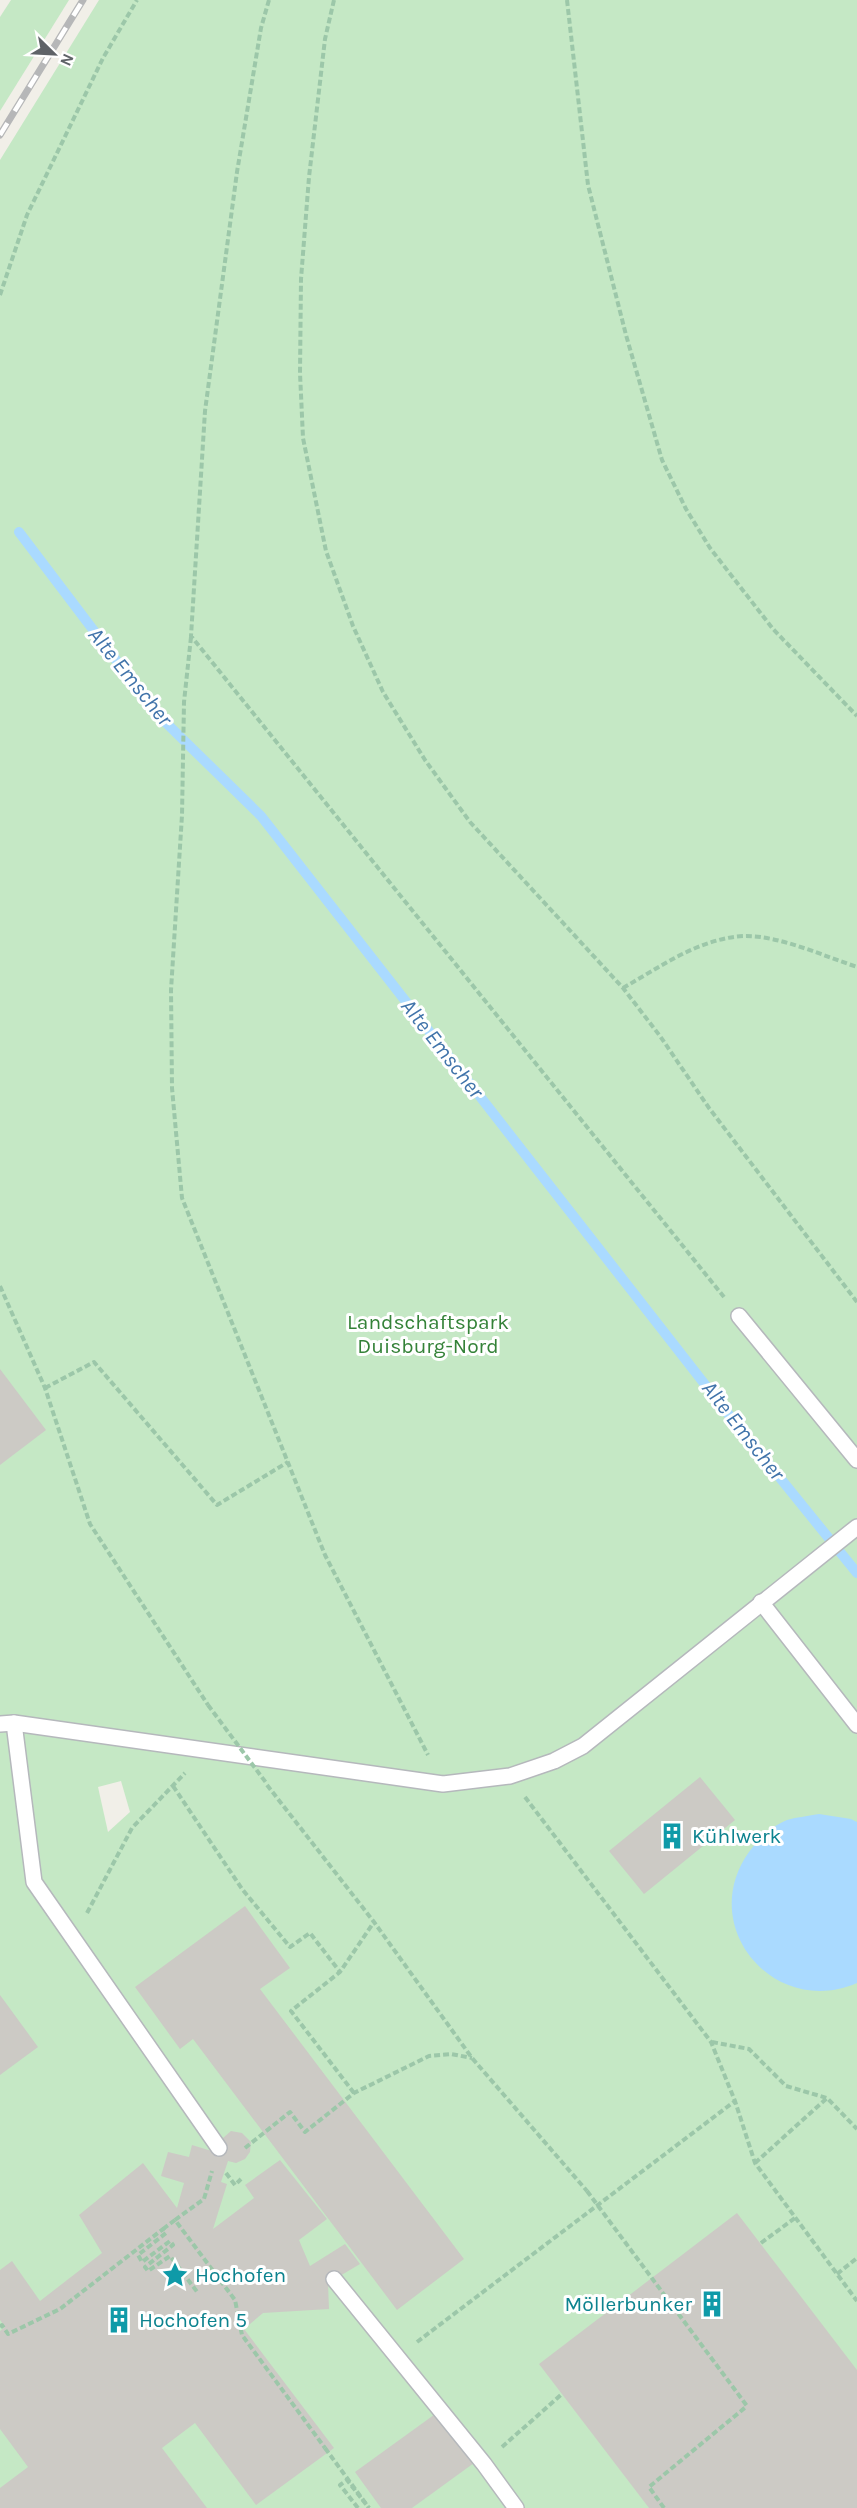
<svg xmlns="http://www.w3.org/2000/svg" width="857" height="2508" font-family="Karla,sans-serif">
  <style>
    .green { fill: #c5e8c5 }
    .water { fill: #aadaff }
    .pier { fill: #f1efe8 }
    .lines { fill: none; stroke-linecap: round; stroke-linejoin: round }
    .stream { stroke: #aadaff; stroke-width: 10 }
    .building { fill: #cccac5 }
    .service-casing { stroke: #b5b8bc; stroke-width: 18 }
    .path { stroke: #9cc7a9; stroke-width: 4; stroke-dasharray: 6 3; stroke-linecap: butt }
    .service { stroke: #fff; stroke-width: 15 }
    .rail-casing { stroke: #b6b7b8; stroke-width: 7 }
    .rail { stroke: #fff; stroke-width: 4.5; stroke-dasharray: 14; stroke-linecap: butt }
    .path-bridge { stroke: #9cc7a9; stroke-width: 4; stroke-dasharray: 6 3; stroke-linecap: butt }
    .labels { text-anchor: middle; stroke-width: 6; stroke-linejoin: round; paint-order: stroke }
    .park-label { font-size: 21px; fill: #348238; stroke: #fff }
    .culture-label { font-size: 21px; fill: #0d838f; stroke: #fff; text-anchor: start }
    .water-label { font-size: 22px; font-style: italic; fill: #4174aa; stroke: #fff }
  </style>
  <rect width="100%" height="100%" fill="#f1efe8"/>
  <g class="green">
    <polygon points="11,0 69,0 0,111 0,17"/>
    <polygon points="99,0 857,0 857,2508 0,2508 0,160"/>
  </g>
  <path class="water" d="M 819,1814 L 851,1819 L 857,1822 L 857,1983 C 774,2019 696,1926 749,1852 C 758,1839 772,1826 787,1820 C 797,1817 809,1816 819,1814 Z"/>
  <polygon class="pier" points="121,1781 130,1812 108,1832 98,1787"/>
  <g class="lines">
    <polyline class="stream" points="19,532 157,714 261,816 721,1405 857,1573"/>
  </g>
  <g class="building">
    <polygon points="0,1369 46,1430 0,1465"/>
    <polygon points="700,1777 735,1820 644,1894 609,1851"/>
    <polygon points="245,1906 290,1968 260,1989 464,2259 397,2310 193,2039 180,2049 135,1987"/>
    <polygon points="0,1995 38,2047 0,2075"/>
    <polygon points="231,2131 242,2133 251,2142 250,2152 245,2159 236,2163 228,2161 221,2182 227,2184 213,2229 254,2198 245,2185 280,2160 327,2219 299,2240 310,2266 345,2244 360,2264 328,2283 329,2309 263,2313 244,2329 334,2448 256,2505 195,2423 162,2448 207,2508 0,2508 0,2488 28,2467 0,2429 0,2331 5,2327 0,2320 0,2270 12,2261 40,2301 102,2253 79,2215 143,2163 177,2208 184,2183 161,2176 168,2152 189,2157 192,2145 215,2152 221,2146 223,2138"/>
    <polygon points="737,2213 857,2370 857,2508 649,2508 539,2364"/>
    <polygon points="438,2412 474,2463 412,2508 381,2508 355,2472"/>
  </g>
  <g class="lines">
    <g class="service-casing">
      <g id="service">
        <polyline points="739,1316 857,1460"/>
        <polyline points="761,1602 857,1725"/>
        <polyline points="14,1723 34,1882 219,2148"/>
        <polyline points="0,1724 14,1723 443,1784 510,1776 554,1761 583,1746 857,1527"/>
        <polyline points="334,2279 484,2464 516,2508"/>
      </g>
    </g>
    <g class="path">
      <polyline points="269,0 261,28 237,172 205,411 191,636 724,1297"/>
      <polyline points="334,0 325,39 309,177 301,279 300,373 303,438 326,551 353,626 383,692 425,760 470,822 623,988 660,1036 709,1108 857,1302"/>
      <polyline points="567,0 588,185 626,335 662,460 686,509 710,548 773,629 857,716"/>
      <polyline points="0,295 27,215 103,58 137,0"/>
      <polyline points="191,637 184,702 182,815 171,990 172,1088 182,1198 325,1555 428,1755"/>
      <path d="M 623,988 C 660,967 701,937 746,936 C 780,936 824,956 857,967"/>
      <polyline points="0,1286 45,1388 90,1524 208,1705"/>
      <polyline points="45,1388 94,1362 217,1505 288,1462"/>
      <polyline points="267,1785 374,1922 472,2058 587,2191"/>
      <polyline points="173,1786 242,1889 290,1947 310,1933 340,1972"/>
      <polyline points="525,1797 711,2042 735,2101 755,2163 857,2301"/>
      <polyline points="87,1913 132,1828 185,1773"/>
      <polyline points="712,2042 749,2049 786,2086 827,2098 857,2129"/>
      <polyline points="354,2093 291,2011 340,1972 374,1922"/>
      <polyline points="245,2148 290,2112 305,2132 354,2093 429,2056 451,2054 472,2058"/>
      <polyline points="755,2163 827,2098"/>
      <polyline points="226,2173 235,2185 241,2179"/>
      <polyline points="175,2220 204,2199 212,2171"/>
      <polyline points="163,2229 175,2220 235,2300 242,2335 325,2448"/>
      <polyline points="761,2243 795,2218"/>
      <polyline points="837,2274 857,2258"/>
      <polyline points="0,2327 2,2325 8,2334 60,2309 163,2229 166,2233 138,2255 142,2262 170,2241 173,2245 145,2267 148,2271 170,2256 198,2293"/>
      <polyline points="417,2342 735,2101"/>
      <polyline points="502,2447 562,2394"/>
      <polyline points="358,2508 340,2485 347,2480 369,2508"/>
      <polyline points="664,2508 649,2487 747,2406"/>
    </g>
    <use href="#service" class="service"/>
    <g class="rail-casing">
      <polyline id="rail" points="0,135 83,0"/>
    </g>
    <use href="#rail" class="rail"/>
    <g class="path-bridge">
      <polyline points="208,1705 267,1784"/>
      <polyline points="587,2191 747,2406"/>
      <polyline points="325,2448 369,2508"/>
    </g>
  </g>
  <defs>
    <g id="building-bare" transform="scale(2.07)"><path d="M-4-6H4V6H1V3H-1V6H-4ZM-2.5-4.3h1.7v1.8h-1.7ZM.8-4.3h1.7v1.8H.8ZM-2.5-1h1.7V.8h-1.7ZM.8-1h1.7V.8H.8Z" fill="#0f9aa8" stroke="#fff" stroke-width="2.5" paint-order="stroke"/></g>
    <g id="sight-bare" transform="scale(2.07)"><path d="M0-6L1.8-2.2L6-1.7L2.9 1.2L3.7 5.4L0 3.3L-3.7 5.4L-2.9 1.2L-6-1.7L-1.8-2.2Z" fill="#0f9aa8" stroke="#fff" stroke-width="2.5" paint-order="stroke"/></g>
  </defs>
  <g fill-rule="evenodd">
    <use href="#building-bare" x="672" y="1836"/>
    <use href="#sight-bare" x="175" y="2275"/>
    <use href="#building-bare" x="712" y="2304"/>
    <use href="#building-bare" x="119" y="2320"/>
  </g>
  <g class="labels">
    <g class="park-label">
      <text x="428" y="1329">Landschaftspark<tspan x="428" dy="24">Duisburg-Nord</tspan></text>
    </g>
    <g class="culture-label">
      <text x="692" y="1843">Kühlwerk</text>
      <text x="195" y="2282">Hochofen</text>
      <text x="692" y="2311" text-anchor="end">Möllerbunker</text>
      <text x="139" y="2327">Hochofen 5</text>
    </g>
    <g class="water-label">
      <text transform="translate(131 676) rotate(51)" y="8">Alte Emscher</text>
      <text transform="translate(443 1048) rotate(52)" y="8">Alte Emscher</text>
      <text transform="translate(744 1430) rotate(52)" y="8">Alte Emscher</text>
    </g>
  </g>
  <g transform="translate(54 54) rotate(114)" stroke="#ffffff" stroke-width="4.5" paint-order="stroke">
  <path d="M0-4.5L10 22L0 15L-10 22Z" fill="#5f6368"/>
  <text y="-9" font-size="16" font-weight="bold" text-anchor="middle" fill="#5f6368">N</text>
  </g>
</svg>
